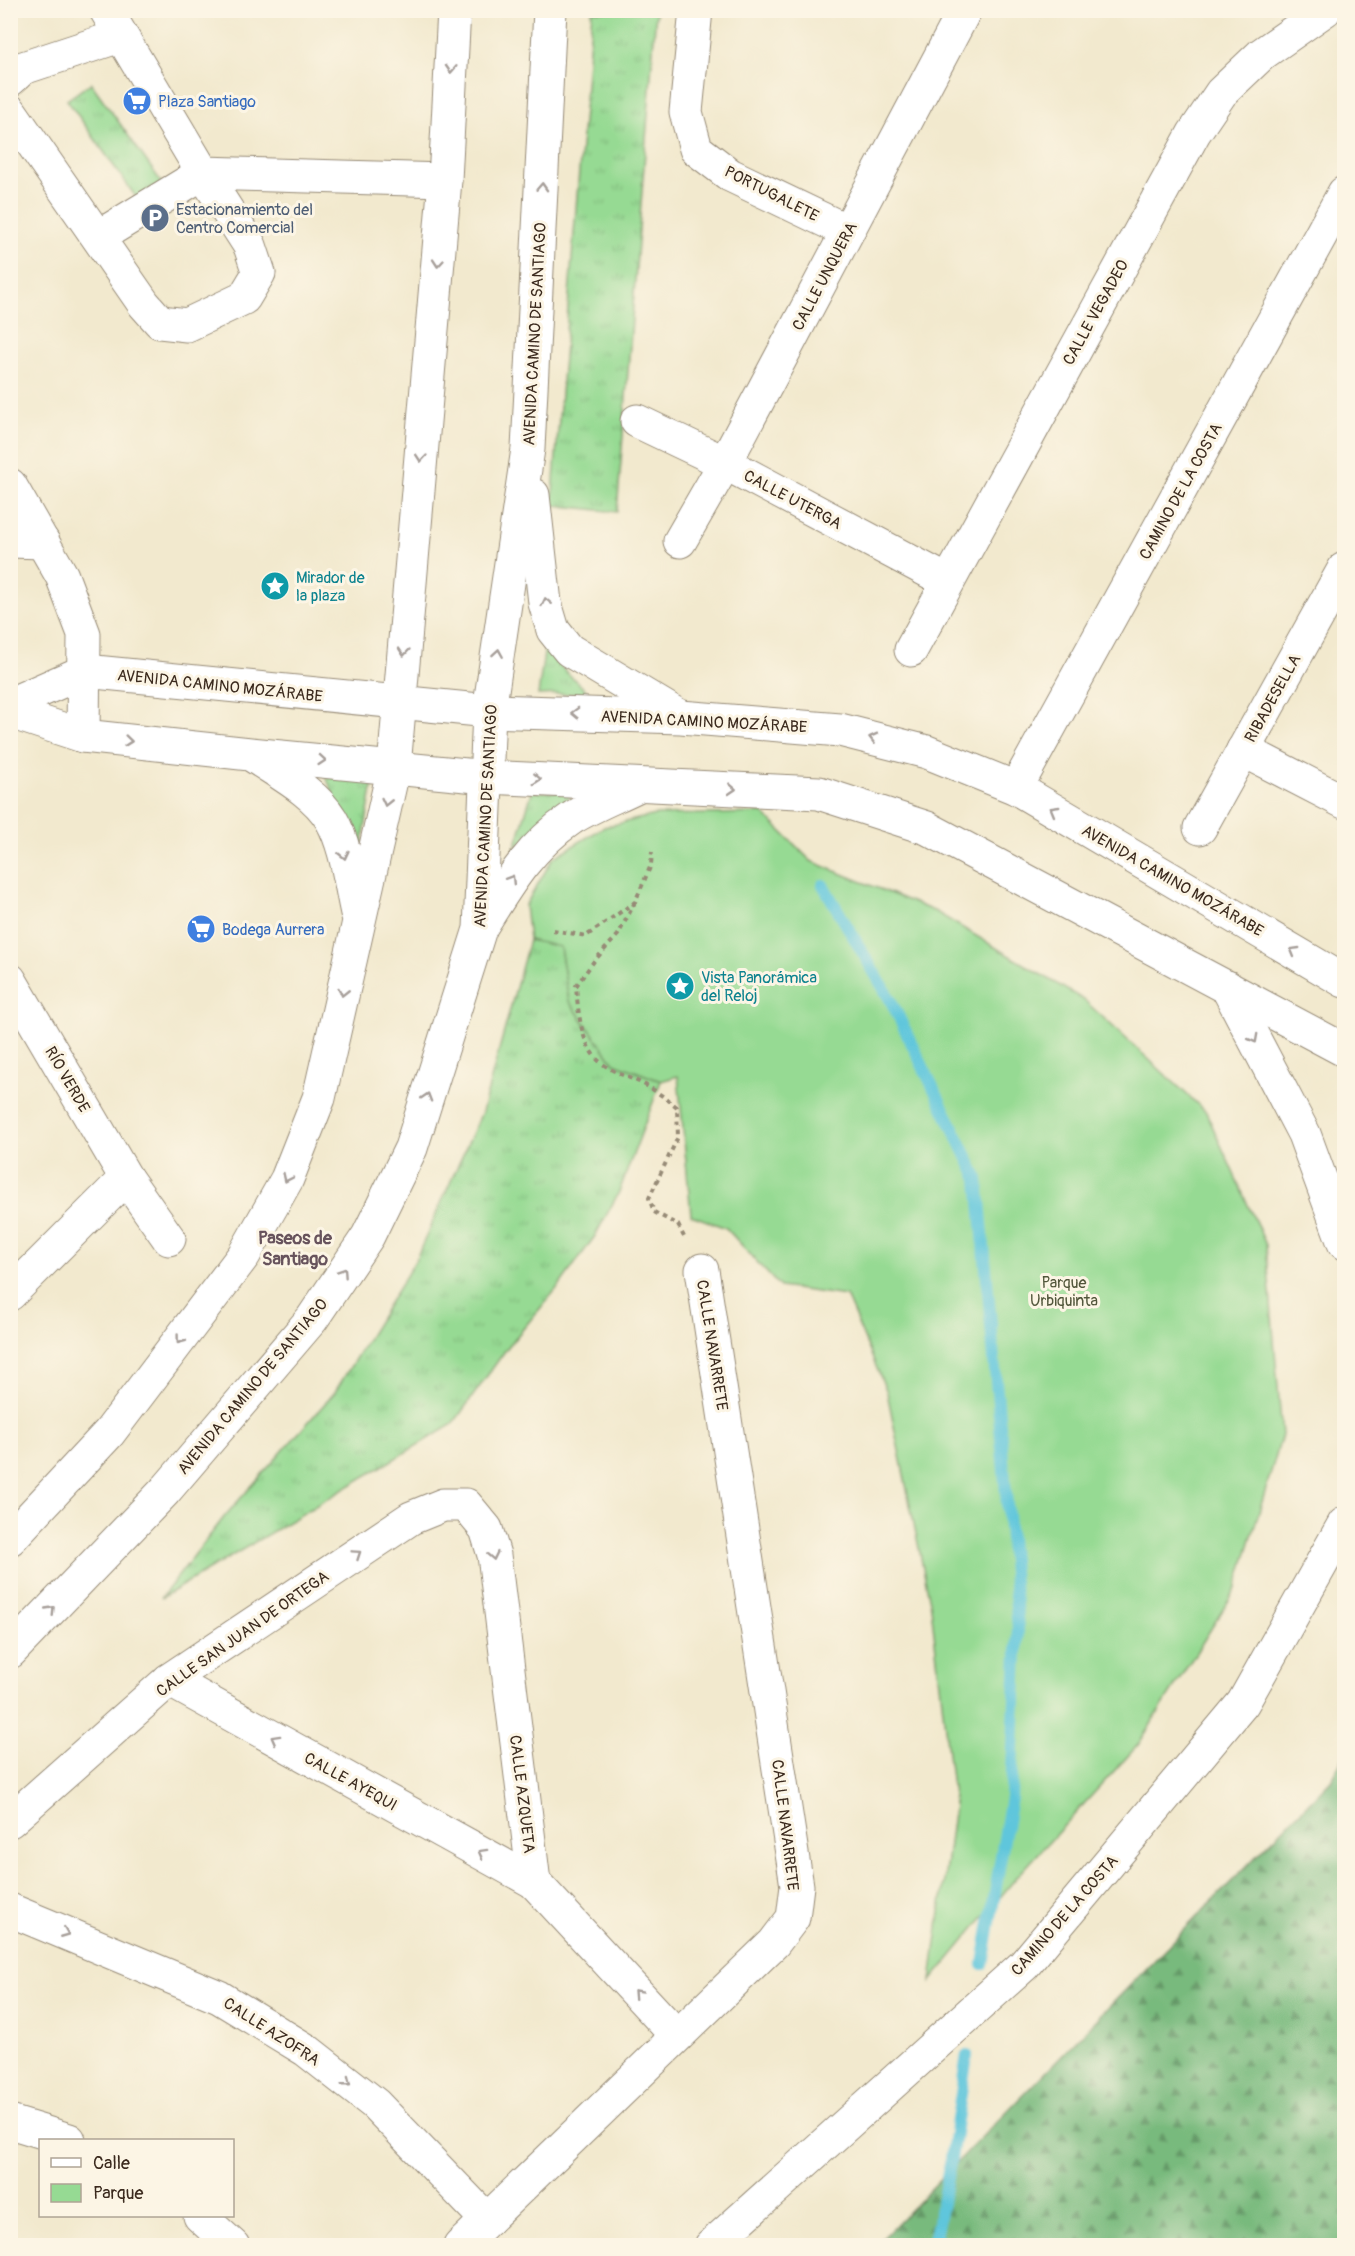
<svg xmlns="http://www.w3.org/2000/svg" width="1355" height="2256" font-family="Pangolin,sans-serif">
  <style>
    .grass { fill: url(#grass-tufts); stroke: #688258; stroke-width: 1.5 }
    .forest { fill: url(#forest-firs); stroke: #5a724e; stroke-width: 1.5 }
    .park { fill: #96da93; stroke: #688258; stroke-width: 1.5 }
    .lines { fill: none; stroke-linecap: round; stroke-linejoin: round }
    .stream { stroke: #5fc6dc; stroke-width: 12 }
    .minor-casing { stroke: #968a76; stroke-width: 35 }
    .path { stroke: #968a76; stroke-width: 4; stroke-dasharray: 4.5 4.5; stroke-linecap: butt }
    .minor { stroke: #fff; stroke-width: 33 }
    .oneway { stroke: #a79f9a }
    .labels { text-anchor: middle; stroke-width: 6; stroke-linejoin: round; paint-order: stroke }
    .shop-label { font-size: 16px; fill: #366cbe; stroke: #fcf5e5; text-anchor: start }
    .street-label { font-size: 16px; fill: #3b2a1e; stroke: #fcf5e5 }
    .service-label { font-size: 16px; fill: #4e5e75; stroke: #fcf5e5; text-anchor: start }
    .culture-label { font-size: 16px; fill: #0d838f; stroke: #fcf5e5; text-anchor: start }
    .park-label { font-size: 16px; fill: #52563b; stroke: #fcf5e5 }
    .neighbourhood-label { font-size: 18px; font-weight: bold; fill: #67535c; stroke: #fcf5e5 }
  </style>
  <defs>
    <pattern id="grass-tufts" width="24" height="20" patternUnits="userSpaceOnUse" patternTransform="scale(1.5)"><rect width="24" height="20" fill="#96da93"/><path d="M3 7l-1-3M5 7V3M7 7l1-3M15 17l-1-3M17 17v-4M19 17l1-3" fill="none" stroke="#82bb7e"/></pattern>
    <pattern id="forest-firs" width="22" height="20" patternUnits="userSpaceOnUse" patternTransform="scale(1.5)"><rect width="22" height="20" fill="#78ba7d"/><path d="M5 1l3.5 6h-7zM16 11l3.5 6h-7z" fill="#649766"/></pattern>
  </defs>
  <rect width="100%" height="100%" fill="#fcf5e5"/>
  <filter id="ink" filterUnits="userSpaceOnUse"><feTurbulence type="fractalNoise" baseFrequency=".0167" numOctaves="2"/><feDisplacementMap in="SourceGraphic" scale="12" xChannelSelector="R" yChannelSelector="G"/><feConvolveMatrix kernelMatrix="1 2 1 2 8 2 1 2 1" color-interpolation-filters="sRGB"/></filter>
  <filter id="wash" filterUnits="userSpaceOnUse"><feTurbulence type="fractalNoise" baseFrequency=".008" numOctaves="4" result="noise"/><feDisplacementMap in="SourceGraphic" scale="24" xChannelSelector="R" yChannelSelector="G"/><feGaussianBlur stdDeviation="1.35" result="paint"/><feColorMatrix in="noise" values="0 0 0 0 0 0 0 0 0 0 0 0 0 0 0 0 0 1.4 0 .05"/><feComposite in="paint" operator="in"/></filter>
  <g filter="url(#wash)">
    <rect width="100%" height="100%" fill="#f2e9ce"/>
    <g class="grass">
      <polygon points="592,11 656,11 617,512 552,505"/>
      <polygon points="91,83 162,183 138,200 67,100"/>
      <polygon points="545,647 564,670 589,693 538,695"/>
      <polygon points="326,777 374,778 361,851 347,825"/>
      <polygon points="532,792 575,792 515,848"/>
      <polygon points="529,940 560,946 569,1001 614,1063 661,1081 619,1192 595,1236 559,1286 507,1348 453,1424 161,1598 225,1516 335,1392 415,1261 482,1112"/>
    </g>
    <polygon class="forest" points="1344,1755 1344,2245 876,2245 1331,1780"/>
    <polygon class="park" points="763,813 811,861 936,912 1084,1000 1206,1112 1266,1245 1282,1435 1236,1589 1138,1745 1016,1878 931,1981 954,1805 931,1607 887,1392 846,1296 780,1287 726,1228 691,1215 678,1076 661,1081 614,1063 569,1001 560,947 529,940 525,906 553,858 604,827 655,815"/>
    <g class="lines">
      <g class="stream">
        <polyline points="823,885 891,1001 978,1179 1018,1628 1011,1797 983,1964"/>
        <polyline points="933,2246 951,2159 967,2055"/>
      </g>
    </g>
  </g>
  <g filter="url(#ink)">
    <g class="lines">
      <g class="minor-casing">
        <g id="minor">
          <polyline points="696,10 686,112 696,149 730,175 847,231"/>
          <polyline points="10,80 23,68 120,36"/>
          <polyline points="10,111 144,304 160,322 187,325 244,298 259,273 250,246 203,173 106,10"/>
          <polyline points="98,237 203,173 445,180"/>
          <polyline points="637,421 725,463 947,581"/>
          <polyline points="10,485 62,576 84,634 83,736"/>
          <polyline points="533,495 545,603 553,630 569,650 679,716"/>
          <polyline points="10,541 43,542"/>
          <polyline points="680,541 725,463 965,10"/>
          <polyline points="911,650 1194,133 1221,93 1262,54 1325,10"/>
          <polyline points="10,704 85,671 489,711 681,717 840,730 927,752 1016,788 1344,981"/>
          <polyline points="10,712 83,736 250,754 487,777 819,793 927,828 1344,1050"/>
          <polyline points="1243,750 1344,802"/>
          <path d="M 252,755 C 278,773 314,791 331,819 C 347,847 350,883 357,913"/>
          <polyline points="1016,788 1344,193"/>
          <polyline points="1200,828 1344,569"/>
          <path d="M 481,927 C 507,885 530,846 572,818 C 593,805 617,796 639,785"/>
          <polyline points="10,980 126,1178 169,1239"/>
          <polyline points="1227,987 1304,1134 1344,1243"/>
          <polyline points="10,1294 126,1178"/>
          <polyline points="10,1539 109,1433 244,1255 287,1179 319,1098 394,767 445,180 454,10"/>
          <polyline points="10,1652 165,1491 312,1319 368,1236 411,1148 480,929 489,711 528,449 550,10"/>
          <polyline points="169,1680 534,1882"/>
          <polyline points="10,1821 169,1680 411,1518 443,1505 466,1505 486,1529 494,1555 534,1882 677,2036"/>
          <polyline points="10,1910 219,1997 306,2050 375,2104 487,2220"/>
          <polyline points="10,2122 69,2140"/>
          <polyline points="200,2216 233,2246"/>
          <polyline points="460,2246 774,1943 793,1918 797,1886 702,1270"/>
          <polyline points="711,2246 1024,1965 1243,1703 1344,1524"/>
        </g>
      </g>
      <g class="path">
        <path d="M 635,902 L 618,935 L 594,961 L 576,986 C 578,1009 580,1040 596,1058 C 610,1073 633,1077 650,1088 C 659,1093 668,1100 677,1107 L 678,1137 L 649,1198 L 654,1212 L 678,1225 L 684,1237"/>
        <polyline points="553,930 586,936 635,902 651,865 652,852"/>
      </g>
      <use href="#minor" class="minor"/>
    </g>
    <defs><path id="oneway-chevron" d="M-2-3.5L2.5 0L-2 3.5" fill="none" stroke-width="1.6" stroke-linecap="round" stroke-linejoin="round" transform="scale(1.5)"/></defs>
    <g class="oneway">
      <use href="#oneway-chevron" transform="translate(451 69) rotate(93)"/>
      <use href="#oneway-chevron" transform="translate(542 187) rotate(-87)"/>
      <use href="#oneway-chevron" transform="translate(438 263) rotate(95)"/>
      <use href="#oneway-chevron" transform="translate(421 458) rotate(95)"/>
      <use href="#oneway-chevron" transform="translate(546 602) rotate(-102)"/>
      <use href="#oneway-chevron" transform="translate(404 652) rotate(95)"/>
      <use href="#oneway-chevron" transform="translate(498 653) rotate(-81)"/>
      <use href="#oneway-chevron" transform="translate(575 713) rotate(-178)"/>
      <use href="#oneway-chevron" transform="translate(873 738) rotate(-166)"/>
      <use href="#oneway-chevron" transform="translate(128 741) rotate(6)"/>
      <use href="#oneway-chevron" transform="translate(322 760) rotate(5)"/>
      <use href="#oneway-chevron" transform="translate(537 779) rotate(3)"/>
      <use href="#oneway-chevron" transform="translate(732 789) rotate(3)"/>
      <use href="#oneway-chevron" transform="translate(386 802) rotate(103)"/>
      <use href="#oneway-chevron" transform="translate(1054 810) rotate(-150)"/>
      <use href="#oneway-chevron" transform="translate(344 855) rotate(77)"/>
      <use href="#oneway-chevron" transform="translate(511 879) rotate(-58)"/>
      <use href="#oneway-chevron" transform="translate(1294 951) rotate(-150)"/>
      <use href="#oneway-chevron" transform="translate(343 992) rotate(103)"/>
      <use href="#oneway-chevron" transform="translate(1254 1039) rotate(62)"/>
      <use href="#oneway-chevron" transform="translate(427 1097) rotate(-73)"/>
      <use href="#oneway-chevron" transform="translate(287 1178) rotate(115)"/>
      <use href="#oneway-chevron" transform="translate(343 1272) rotate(-56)"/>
      <use href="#oneway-chevron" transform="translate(180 1340) rotate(127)"/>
      <use href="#oneway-chevron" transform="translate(357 1554) rotate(-34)"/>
      <use href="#oneway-chevron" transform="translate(493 1556) rotate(78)"/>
      <use href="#oneway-chevron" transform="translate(51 1610) rotate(-46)"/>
      <use href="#oneway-chevron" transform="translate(275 1739) rotate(-151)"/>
      <use href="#oneway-chevron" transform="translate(482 1853) rotate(-151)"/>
      <use href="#oneway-chevron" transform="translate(65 1933) rotate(22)"/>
      <use href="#oneway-chevron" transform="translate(637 1993) rotate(-133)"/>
      <use href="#oneway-chevron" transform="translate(347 2082) rotate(38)"/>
    </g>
  </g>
  <defs>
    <g id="supermarket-disc" transform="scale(1.5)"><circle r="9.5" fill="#3f7fe0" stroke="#fcf5e5"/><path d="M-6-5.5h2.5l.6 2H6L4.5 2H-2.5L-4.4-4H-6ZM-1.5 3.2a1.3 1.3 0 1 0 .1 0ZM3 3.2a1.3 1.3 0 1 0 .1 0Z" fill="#fff"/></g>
    <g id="parking-disc" transform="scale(1.5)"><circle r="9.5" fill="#5c6f8a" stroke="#fcf5e5"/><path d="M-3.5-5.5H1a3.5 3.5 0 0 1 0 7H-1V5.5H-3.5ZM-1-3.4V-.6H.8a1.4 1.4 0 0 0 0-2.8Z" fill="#fff"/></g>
    <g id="sight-disc" transform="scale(1.5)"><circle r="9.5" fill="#0f9aa8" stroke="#fcf5e5"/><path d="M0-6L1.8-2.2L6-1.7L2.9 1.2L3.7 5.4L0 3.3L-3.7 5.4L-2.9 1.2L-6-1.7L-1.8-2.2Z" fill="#fff"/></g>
  </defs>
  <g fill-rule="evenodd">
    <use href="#supermarket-disc" x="137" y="101"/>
    <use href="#parking-disc" x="155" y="218"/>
    <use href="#sight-disc" x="275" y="586"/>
    <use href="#supermarket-disc" x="201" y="929"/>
    <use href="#sight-disc" x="680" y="986"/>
  </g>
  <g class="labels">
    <g class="shop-label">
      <text x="158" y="107">Plaza Santiago</text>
      <text x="222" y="935">Bodega Aurrera</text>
    </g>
    <g class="street-label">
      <text transform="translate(772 193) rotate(27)" y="6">PORTUGALETE</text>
      <text transform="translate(824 276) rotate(-62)" y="6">CALLE UNQUERA</text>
      <text transform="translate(1095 312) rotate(-61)" y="6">CALLE VEGADEO</text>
      <text transform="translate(534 334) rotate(-87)" y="6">AVENIDA CAMINO DE SANTIAGO</text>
      <text transform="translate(1180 491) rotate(-61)" y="6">CAMINO DE LA COSTA</text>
      <text transform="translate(793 499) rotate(28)" y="6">CALLE UTERGA</text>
      <text transform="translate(220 685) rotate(6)" y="6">AVENIDA CAMINO MOZÁRABE</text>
      <text transform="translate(1272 698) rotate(-61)" y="6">RIBADESELLA</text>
      <text transform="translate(704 721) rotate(3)" y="6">AVENIDA CAMINO MOZÁRABE</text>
      <text transform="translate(485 816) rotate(-87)" y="6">AVENIDA CAMINO DE SANTIAGO</text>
      <text transform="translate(1173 880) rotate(30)" y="6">AVENIDA CAMINO MOZÁRABE</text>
      <text transform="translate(68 1079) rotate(60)" y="6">RÍO VERDE</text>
      <text transform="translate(713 1345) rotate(81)" y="6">CALLE NAVARRETE</text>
      <text transform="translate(252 1386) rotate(-50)" y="6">AVENIDA CAMINO DE SANTIAGO</text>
      <text transform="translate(242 1633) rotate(-35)" y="6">CALLE SAN JUAN DE ORTEGA</text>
      <text transform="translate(351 1781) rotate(29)" y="6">CALLE AYEQUI</text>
      <text transform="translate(523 1794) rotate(83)" y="6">CALLE AZQUETA</text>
      <text transform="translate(786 1825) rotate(83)" y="6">CALLE NAVARRETE</text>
      <text transform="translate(1064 1915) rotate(-49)" y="6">CAMINO DE LA COSTA</text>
      <text transform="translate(272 2031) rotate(33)" y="6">CALLE AZOFRA</text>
    </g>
    <g class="service-label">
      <text x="176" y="215">Estacionamiento del<tspan x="176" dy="18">Centro Comercial</tspan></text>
    </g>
    <g class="culture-label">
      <text x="296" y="583">Mirador de<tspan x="296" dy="18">la plaza</tspan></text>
      <text x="701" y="983">Vista Panorámica<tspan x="701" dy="18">del Reloj</tspan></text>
    </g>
    <g class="park-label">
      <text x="1064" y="1288">Parque<tspan x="1064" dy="18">Urbiquinta</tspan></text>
    </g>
    <g class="neighbourhood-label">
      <text x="295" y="1244">Paseos de<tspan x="295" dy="21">Santiago</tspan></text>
    </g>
  </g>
  <rect width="1355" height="2256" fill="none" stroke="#fcf5e5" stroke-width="36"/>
  <rect x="39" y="2139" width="195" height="78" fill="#fcf5e5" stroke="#afa495" stroke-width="1.5"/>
  <rect x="51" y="2158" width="30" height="9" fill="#ffffff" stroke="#afa495" stroke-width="1.5"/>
  <text x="93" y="2169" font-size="18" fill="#3b2a1e">Calle</text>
  <rect x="51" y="2184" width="30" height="18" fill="#96da93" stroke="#afa495" stroke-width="1.5"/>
  <text x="93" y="2199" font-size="18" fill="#3b2a1e">Parque</text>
</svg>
